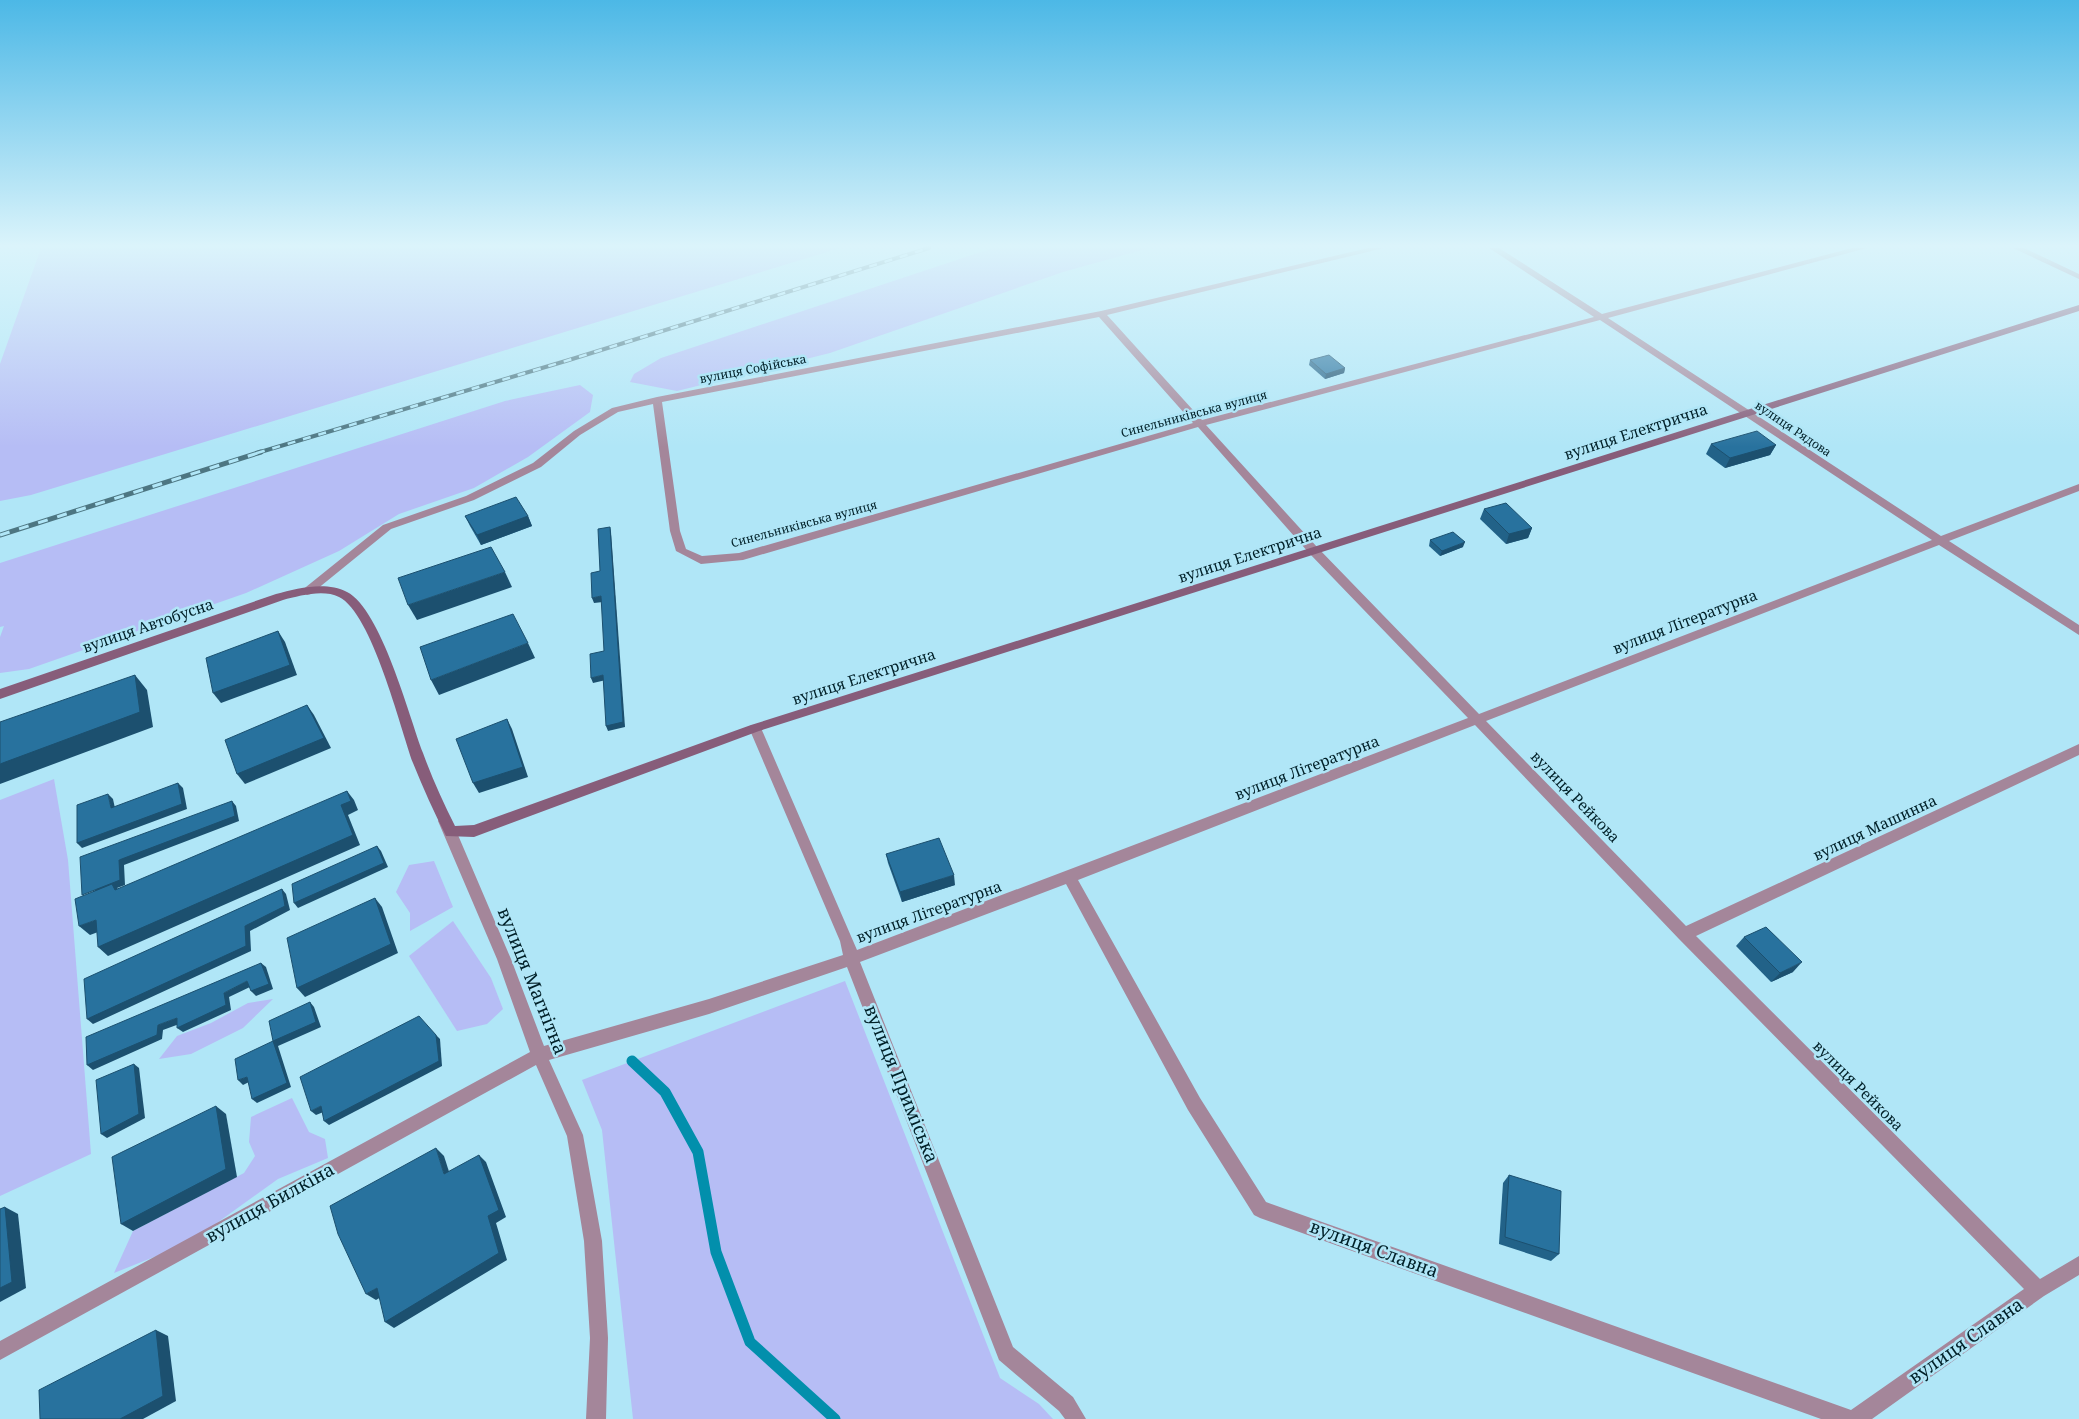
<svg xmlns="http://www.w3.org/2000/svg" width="2079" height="1419" font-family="'Noto Serif',serif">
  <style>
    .green { fill: #b6bdf5 }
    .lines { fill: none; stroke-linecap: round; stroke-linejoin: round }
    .stream { stroke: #028fac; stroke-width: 11 }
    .street { fill: #a4869a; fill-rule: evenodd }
    .secondary { fill: #875d7a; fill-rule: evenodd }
    .rail-far1-casing { stroke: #4d7682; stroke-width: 4 }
    .rail-casing { stroke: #4d7682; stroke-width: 5 }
    .rail-far1 { stroke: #b0e6f7; stroke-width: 2.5; stroke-dasharray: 8; stroke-linecap: butt }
    .rail { stroke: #b0e6f7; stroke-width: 3; stroke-dasharray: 10; stroke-linecap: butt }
    .wall { fill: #226288 }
    .shaded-wall { fill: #1c506f }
    .building { fill: #28729e; stroke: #1c506f }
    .labels { text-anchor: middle; stroke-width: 5; stroke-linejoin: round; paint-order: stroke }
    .far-street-label { font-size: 12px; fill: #012028; stroke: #b0e6f7 }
    .street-label { font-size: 15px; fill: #012028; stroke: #b0e6f7 }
    .near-street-label { font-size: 18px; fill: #012028; stroke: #b0e6f7 }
  </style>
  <rect width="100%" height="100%" fill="#b0e6f7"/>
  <g class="green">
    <polygon points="41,248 840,248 31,495 0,501 0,364"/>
    <polygon points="993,248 1149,248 1063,272 830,353 677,391 630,382 634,374 661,358"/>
    <polygon points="580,385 593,395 590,412 528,457 474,488 399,514 339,551 246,593 29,669 0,673 0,637 4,626 0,627 0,563 505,401"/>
    <polygon points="54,779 68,860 91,1154 0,1196 0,800"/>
    <polygon points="434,861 453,907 410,931 410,913 396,892 409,865"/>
    <polygon points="453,921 491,978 503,1009 487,1024 457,1031 409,956"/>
    <polygon points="845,981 1000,1378 1039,1404 1053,1419 633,1419 602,1130 582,1080"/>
    <polygon points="273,999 243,1028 191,1054 159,1059 177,1036 211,1023 248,1003"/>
    <polygon points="292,1098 309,1132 325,1139 328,1158 278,1179 189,1243 114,1273 133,1231 244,1173 255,1156 249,1142 251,1117"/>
  </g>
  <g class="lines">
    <polyline class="stream" points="632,1061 665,1092 698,1152 716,1252 750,1342 835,1419"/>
    <g class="street">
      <path d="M 1368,248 L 1384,248 L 1107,315 L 1202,420 L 1594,317 L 1489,248 L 1499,248 L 1602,314 L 1852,248 L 1867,248 L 1608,318 L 1941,536 L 2079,484 L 2079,491 L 1949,541 L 2079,625 L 2079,635 L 1939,545 L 1486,721 L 1686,926 L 2079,744 L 2079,755 L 1696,936 L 2040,1279 L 2079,1256 L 2079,1275 L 2044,1296 L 1872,1419 L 1821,1419 L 1260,1218 L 1254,1215 L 1188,1110 L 1066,884 L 860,962 L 1013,1347 L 1073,1397 L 1086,1419 L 1065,1419 L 1059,1411 L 999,1360 L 847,967 L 709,1014 L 549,1060 L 583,1135 L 602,1241 L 608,1338 L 606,1419 L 586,1419 L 590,1338 L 584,1241 L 567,1136 L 536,1065 L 0,1360 L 0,1341 L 530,1052 L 497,959 L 438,821 L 440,817 L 445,816 L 450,817 L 452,821 L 511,959 L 544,1046 L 709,999 L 843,955 L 840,941 L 749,728 L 751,725 L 759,725 L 761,728 L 857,950 L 1468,718 L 1309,553 L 1198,427 L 743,560 L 701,564 L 676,551 L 670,531 L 653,404 L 618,412 L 580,435 L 541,467 L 474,500 L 391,529 L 311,594 L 307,595 L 301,591 L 383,525 L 466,496 L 533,463 L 574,431 L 612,408 L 657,397 L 1101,311 ZM 1099,317 L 1193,423 L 739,553 L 702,556 L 686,549 L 680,531 L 662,402 ZM 1600,320 L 1932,540 L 1479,714 L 1317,547 L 1206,425 ZM 1475,725 L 1679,939 L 2024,1289 L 1851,1410 L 1266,1202 L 1200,1098 L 1078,880 Z"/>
      <polygon points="2013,248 2024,248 2079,274 2079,279"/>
    </g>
    <path class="secondary" d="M 2079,305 L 2079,311 L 759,731 L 474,837 L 446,836 C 434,812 423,788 413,763 C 400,727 372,613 339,597 C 323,589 299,596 283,600 L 0,699 L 0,689 L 276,594 C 298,588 326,581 347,592 C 381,609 409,716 423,753 C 432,778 443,802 455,826 L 474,825 L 751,725 Z"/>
    <g class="rail-far1-casing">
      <polyline id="rail-far1" points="257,453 569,360 929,248"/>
    </g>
    <g class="rail-casing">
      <polyline id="rail" points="0,535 261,452"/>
    </g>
    <use href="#rail-far1" class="rail-far1"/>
    <use href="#rail" class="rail"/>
  </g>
  <g class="wall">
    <polygon points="1310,360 1345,368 1344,373 1325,379 1309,365"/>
    <polygon points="1711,444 1776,445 1770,455 1725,468 1706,454"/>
    <polygon points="1484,509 1532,528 1528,538 1506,544 1480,519"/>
    <polygon points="465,516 528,516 532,526 481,545 470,526"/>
    <polygon points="1430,540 1463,547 1440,556 1429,546"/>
    <polygon points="886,854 955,885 902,902 888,863"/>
    <polygon points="1744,937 1793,972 1771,982 1736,946"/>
    <polygon points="1509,1175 1559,1254 1551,1261 1499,1244 1503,1183"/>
  </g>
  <g class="shaded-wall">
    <polygon points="1345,368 1344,373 1325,379 1326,374"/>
    <polygon points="1776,445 1770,455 1725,468 1730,458"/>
    <polygon points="528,516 532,526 481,545 477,535"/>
    <polygon points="610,527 611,532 625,727 608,731 606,726"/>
    <polygon points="1532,528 1528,538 1506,544 1509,534"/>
    <polygon points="1465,542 1463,547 1440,556 1442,551"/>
    <polygon points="505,572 512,587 417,620 408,605"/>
    <polygon points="601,596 603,602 594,603 592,598"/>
    <polygon points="278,631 285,642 297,675 221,703 213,693"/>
    <polygon points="528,643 535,658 439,695 431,680"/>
    <polygon points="135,675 147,690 153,727 0,784 0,764"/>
    <polygon points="603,675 606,680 593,683 591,678"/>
    <polygon points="307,705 314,715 331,748 245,784 237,774"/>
    <polygon points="507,719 512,729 528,777 479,793 473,783"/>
    <polygon points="178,783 183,788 187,809 82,848 77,843"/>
    <polygon points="347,791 354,800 358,810 348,815 360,845 108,956 98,947 341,805"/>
    <polygon points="108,794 113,799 116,813 111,808"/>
    <polygon points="232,801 236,806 239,821 124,865 125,885 117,888 122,894 87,900 119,860"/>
    <polygon points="377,846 381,851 388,867 298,908 294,903"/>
    <polygon points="954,875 955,885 902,902 900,892"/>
    <polygon points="282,889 286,894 290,910 250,931 251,951 93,1024 87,1019 245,926"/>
    <polygon points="375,898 382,907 398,953 305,997 297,988"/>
    <polygon points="96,920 106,929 90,935 79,926"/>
    <polygon points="1802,962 1793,972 1771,982 1780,973"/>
    <polygon points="261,963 266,967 273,989 256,996 251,991"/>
    <polygon points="247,981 252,986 229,997 231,1010 183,1032 177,1028 224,993"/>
    <polygon points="310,1002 314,1007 321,1027 278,1046 291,1087 257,1103 252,1099 273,1041"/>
    <polygon points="177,1018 182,1023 163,1030 162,1039 93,1070 87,1065 158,1025"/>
    <polygon points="436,1035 440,1039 442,1066 329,1125 324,1121"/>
    <polygon points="134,1064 139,1068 145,1118 107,1138 101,1134"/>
    <polygon points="247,1077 251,1081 243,1085 238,1080"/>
    <polygon points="216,1106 226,1114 237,1177 133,1231 121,1224"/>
    <polygon points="321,1106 326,1111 316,1115 311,1111"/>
    <polygon points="436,1148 444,1156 452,1181 444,1174"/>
    <polygon points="479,1155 486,1162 506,1217 496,1223 507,1260 394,1328 385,1322 488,1216"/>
    <polygon points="5,1207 18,1214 26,1288 0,1302 0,1288"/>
    <polygon points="377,1288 386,1294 376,1300 366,1294"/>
    <polygon points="156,1330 168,1336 176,1401 143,1419 120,1419"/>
  </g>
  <g class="building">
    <polygon points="1329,355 1345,368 1326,374 1310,360"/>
    <polygon points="1757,431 1776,445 1730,458 1711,444"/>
    <polygon points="516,497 528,516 477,535 465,516"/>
    <polygon points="1506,503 1532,528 1509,534 1484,509"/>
    <polygon points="610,527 623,722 606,726 603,675 591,678 590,654 604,651 601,596 592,598 591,573 600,571 598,529"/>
    <polygon points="1453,532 1465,542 1442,551 1430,540"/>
    <polygon points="491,547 505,572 408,605 398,578"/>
    <polygon points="513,614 528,643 431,680 420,647"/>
    <polygon points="278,631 290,665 213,693 206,658"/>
    <polygon points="135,675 140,712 0,764 0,722"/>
    <polygon points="307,705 324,738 237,774 225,740"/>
    <polygon points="507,719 523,767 473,783 456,739"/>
    <polygon points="178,783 182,804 77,843 77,805 108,794 111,808"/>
    <polygon points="347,791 351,801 341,805 353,835 98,947 96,920 79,926 75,899 112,884 115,890"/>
    <polygon points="232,801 235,816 119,860 120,880 82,895 80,857"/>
    <polygon points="939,838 954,875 900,892 886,854"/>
    <polygon points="377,846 384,863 294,903 292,884"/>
    <polygon points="282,889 285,906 245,926 246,946 87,1019 84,979"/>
    <polygon points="375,898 391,944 297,988 287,938"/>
    <polygon points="1766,927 1802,962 1780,973 1744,937"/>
    <polygon points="261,963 269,984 251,991 247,981 224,993 226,1005 177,1028 177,1018 158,1025 157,1035 87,1065 86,1037"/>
    <polygon points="310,1002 316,1022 273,1041 269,1021"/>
    <polygon points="419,1016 436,1035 439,1061 324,1121 321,1106 311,1111 300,1077"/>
    <polygon points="273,1041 287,1083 252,1099 247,1077 238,1080 235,1059"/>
    <polygon points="134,1064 139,1114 101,1134 96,1080"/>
    <polygon points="216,1106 226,1169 121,1224 112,1157"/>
    <polygon points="436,1148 444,1174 479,1155 499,1210 488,1216 499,1253 385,1322 377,1288 366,1294 338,1234 330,1206"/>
    <polygon points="1509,1175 1561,1191 1559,1254 1505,1237"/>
    <polygon points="5,1207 12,1282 0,1288 0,1209"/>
    <polygon points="156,1330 163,1396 120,1419 40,1419 39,1390"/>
  </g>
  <linearGradient id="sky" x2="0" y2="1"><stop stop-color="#4cb8e6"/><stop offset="0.55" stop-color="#dbf4fb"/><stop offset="1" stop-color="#dbf4fb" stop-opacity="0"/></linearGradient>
  <rect width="2079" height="447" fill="url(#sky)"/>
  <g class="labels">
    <g class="far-street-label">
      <text transform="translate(753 369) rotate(-11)" y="4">вулиця Софійська</text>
      <text transform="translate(1194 414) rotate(-15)" y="4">Синельниківська вулиця</text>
      <text transform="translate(1793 429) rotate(34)" y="4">вулиця Рядова</text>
      <text transform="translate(804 524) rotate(-15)" y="4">Синельниківська вулиця</text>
    </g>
    <g class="street-label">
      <text transform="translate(1636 432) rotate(-18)" y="5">вулиця Електрична</text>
      <text transform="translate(1250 555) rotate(-18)" y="5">вулиця Електрична</text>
      <text transform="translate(1685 622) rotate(-21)" y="5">вулиця Літературна</text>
      <text transform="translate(148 626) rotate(-19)" y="5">вулиця Автобусна</text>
      <text transform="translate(864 677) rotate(-18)" y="5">вулиця Електрична</text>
      <text transform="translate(1307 768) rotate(-21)" y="5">вулиця Літературна</text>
      <text transform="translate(1575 797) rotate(46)" y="5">вулиця Рейкова</text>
      <text transform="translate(1875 828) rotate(-25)" y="5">вулиця Машинна</text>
      <text transform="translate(929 912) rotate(-20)" y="5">вулиця Літературна</text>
      <text transform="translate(1858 1086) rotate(45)" y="5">вулиця Рейкова</text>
    </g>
    <g class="near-street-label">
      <text transform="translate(532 981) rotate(68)" y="6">вулиця Магнітна</text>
      <text transform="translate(901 1084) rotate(68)" y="6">вулиця Приміська</text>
      <text transform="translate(270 1203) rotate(-29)" y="6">вулиця Билкіна</text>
      <text transform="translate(1374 1249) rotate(20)" y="6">вулиця Славна</text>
      <text transform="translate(1966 1341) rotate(-35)" y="6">вулиця Славна</text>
    </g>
  </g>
</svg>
